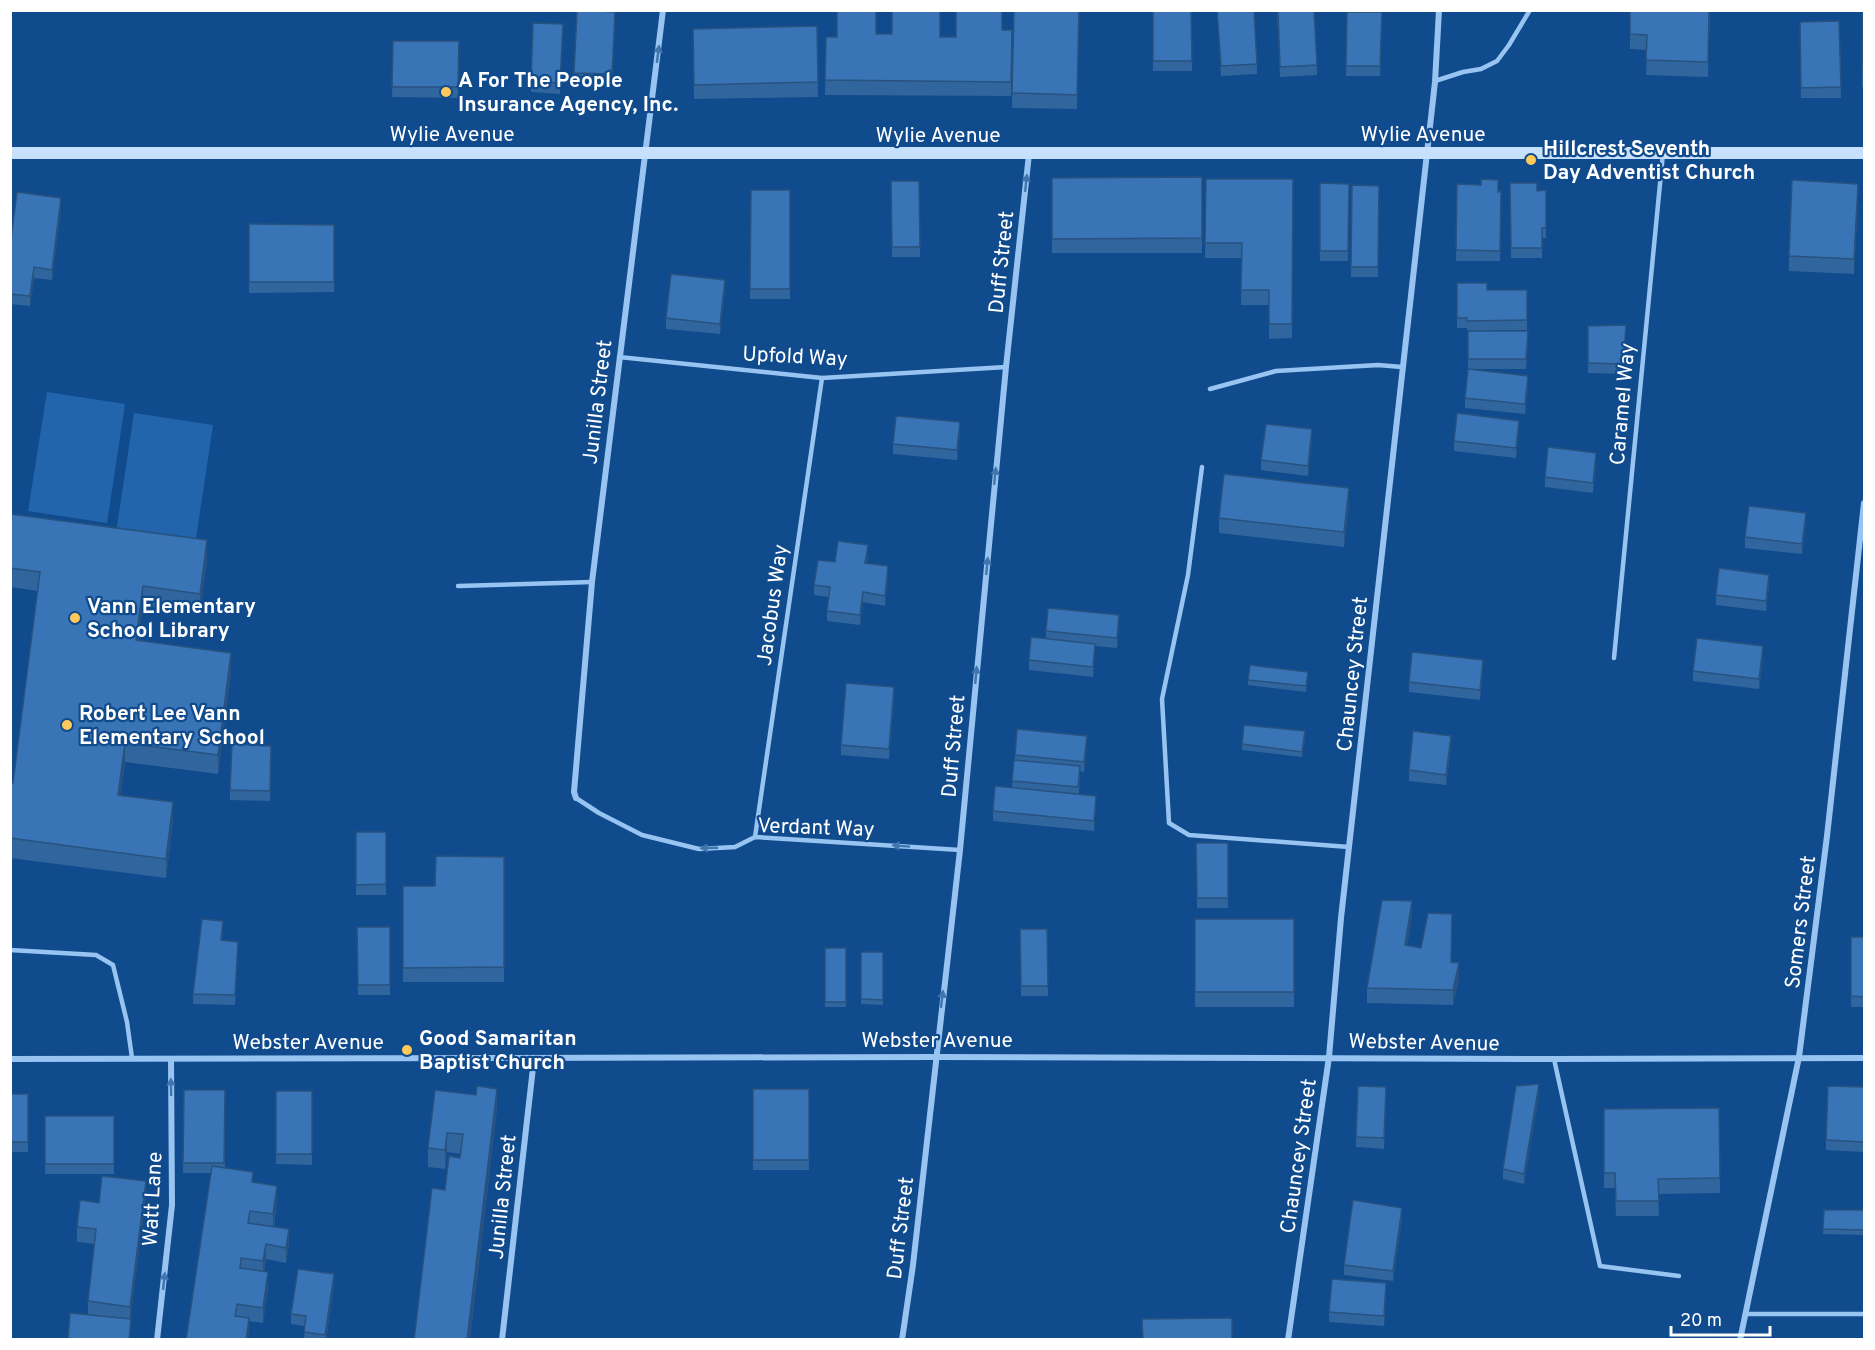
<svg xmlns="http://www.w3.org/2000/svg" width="1875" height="1350" font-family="Overpass,sans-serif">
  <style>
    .green { fill: #2265ac }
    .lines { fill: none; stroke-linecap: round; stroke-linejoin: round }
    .lane { stroke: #98c4f2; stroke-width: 4.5 }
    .street { stroke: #98c4f2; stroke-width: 6 }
    .secondary { stroke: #c7e0fc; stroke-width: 12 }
    .wall { fill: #31659d }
    .shaded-wall { fill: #28527f }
    .building { fill: #3975b6; stroke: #28527f; stroke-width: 1.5 }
    .oneway { fill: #4075b0 }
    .poi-dot { fill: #ffca59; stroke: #104b8d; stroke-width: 2 }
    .labels { text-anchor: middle; stroke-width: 4.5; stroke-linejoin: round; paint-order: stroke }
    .poi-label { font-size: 21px; font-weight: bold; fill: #fff; stroke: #104b8d; text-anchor: start }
    .street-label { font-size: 21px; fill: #fff; stroke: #104b8d }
  </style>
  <rect width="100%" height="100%" fill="#104b8d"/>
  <g class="green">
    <polygon points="47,392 125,404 107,523 28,511"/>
    <polygon points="134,413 213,425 195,545 116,533"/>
  </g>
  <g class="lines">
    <g class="lane">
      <polyline points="1435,81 1463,72 1481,69 1497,61 1509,45 1530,10"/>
      <polyline points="619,357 822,378 1006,367"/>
      <polyline points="1210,389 1276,371 1378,365 1402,367"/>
      <polyline points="1202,467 1188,575 1162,699 1169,823 1189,835 1349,847"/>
      <polyline points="458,586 592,582"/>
      <polyline points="1614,658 1663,153"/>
      <polyline points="576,798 599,813 642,835 699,849 735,847 755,837 960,850"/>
      <polyline points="755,837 822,378"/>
      <polyline points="10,950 96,955 113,965 127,1022 132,1058"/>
      <polyline points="1554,1059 1600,1266 1679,1276"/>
      <polyline points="1745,1314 1864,1314"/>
    </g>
    <g class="street">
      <polyline points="576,798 574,792 592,582 663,10"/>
      <polyline points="10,1059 936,1057 1554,1059 1864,1058"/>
      <polyline points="157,1340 172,1205 171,1059"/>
      <polyline points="502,1340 534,1059"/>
      <polyline points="902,1340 913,1265 960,850 1006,367 1029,154"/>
      <polyline points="1288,1340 1329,1057 1341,918 1435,82 1439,10"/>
      <polyline points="1740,1340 1799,1057 1827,836 1864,503"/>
    </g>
    <polyline class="secondary" points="10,153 1864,153"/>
  </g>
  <g class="wall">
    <polygon points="1014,10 1079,10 1077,109 1012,108"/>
    <polygon points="1191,10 1192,71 1153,71 1153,11"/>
    <polygon points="1217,10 1257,64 1257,74 1221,76"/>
    <polygon points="1277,10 1317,65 1317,75 1280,77"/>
    <polygon points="1710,10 1708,77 1646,75 1647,50 1630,49 1630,34"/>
    <polygon points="1863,10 1864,10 1864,87 1862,87"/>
    <polygon points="1347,12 1382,12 1380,76 1346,76"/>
    <polygon points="1839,21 1841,98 1801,98 1800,22"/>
    <polygon points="615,22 612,85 574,83 574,73"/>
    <polygon points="817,26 818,97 694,99 693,29"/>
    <polygon points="1002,30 1012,30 1011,96 825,95 826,37 876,34 956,37"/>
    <polygon points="563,34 560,94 531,92 531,82"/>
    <polygon points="393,41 459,41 458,98 392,97"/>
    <polygon points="1202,177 1202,253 1052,253 1052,178"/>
    <polygon points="1206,179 1293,179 1292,338 1269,339 1269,305 1241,305 1242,258 1205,258"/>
    <polygon points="891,181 919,181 920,257 892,257"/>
    <polygon points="1320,183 1349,184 1348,261 1320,261"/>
    <polygon points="1510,183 1537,191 1546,190 1546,238 1542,238 1542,258 1511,258"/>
    <polygon points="1457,184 1501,191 1500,261 1456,261"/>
    <polygon points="1352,185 1379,186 1378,277 1351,277"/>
    <polygon points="751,190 790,190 790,299 750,299"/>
    <polygon points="1858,199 1854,274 1789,271 1789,256"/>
    <polygon points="61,208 52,280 34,278 30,306 10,304 10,247"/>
    <polygon points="249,224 334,225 334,292 249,293"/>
    <polygon points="1457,283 1487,290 1527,290 1527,330 1467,331 1467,328 1457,328"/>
    <polygon points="725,290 720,334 666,329 666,318"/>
    <polygon points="1588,326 1626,335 1623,374 1588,373"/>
    <polygon points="1468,331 1528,341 1526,369 1471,369 1528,386 1525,414 1465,408 1465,398 1468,369"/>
    <polygon points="1519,431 1516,458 1454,451 1454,441"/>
    <polygon points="960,433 957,460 893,454 893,444"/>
    <polygon points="1312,439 1308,476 1261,470 1261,460"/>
    <polygon points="1596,463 1593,493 1545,487 1545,477"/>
    <polygon points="1349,503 1344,547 1219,533 1219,518"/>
    <polygon points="10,514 207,559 200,613 143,606 138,640 231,672 218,774 125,762 120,796 173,821 166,878 10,858 10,782 13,783 38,591 10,587"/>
    <polygon points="1806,523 1802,554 1745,548 1745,537"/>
    <polygon points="868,555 867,563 888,576 885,606 863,602 860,625 827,621 827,611 829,597 814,595 814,585 835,562"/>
    <polygon points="1769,585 1766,611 1716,605 1716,595"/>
    <polygon points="1119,625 1117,648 1095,646 1093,677 1029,670 1029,660 1046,639 1046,631"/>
    <polygon points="1763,656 1759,689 1693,681 1693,671"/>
    <polygon points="1483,670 1480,700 1409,692 1409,682"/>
    <polygon points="1308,677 1306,692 1248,685 1248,680"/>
    <polygon points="894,697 889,759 841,755 841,745"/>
    <polygon points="1305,737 1302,757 1242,750 1242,744"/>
    <polygon points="1087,746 1084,772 1080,771 1079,794 1096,806 1094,831 993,821 993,811 1012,788 1015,755"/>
    <polygon points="1451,746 1446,785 1409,781 1409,770"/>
    <polygon points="271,756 270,801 230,800 230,790"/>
    <rect x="356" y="832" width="30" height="63"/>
    <polygon points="1196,843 1228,843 1228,908 1197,908"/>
    <polygon points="504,857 504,982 403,982 403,886 435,886"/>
    <polygon points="1412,916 1407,946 1459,978 1453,1005 1367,1003 1367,988"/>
    <rect x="1195" y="919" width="99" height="88"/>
    <polygon points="357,927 390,927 390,995 358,995"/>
    <polygon points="1020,929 1047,929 1048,996 1021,996"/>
    <polygon points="223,932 222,940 238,952 235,1005 193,1004 193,994"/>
    <rect x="1851" y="937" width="13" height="70"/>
    <rect x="825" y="948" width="21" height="59"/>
    <polygon points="861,952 883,952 883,1005 861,1004"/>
    <polygon points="1864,1087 1864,1152 1826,1150 1826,1140"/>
    <rect x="753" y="1089" width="56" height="81"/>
    <polygon points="184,1090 225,1090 225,1168 253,1182 277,1201 274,1227 289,1244 286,1263 266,1259 264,1272 268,1287 263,1323 249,1321 249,1333 186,1340 211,1173 183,1173"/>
    <polygon points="435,1090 497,1108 470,1340 414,1340 445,1190 460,1158 461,1154 447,1152 445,1169 428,1167 428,1148"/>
    <polygon points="276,1091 312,1091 312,1165 276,1164"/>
    <rect x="10" y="1094" width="18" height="58"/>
    <polygon points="1539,1094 1524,1184 1503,1179 1503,1169"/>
    <polygon points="1386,1098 1384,1149 1356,1147 1356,1137"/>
    <polygon points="1719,1108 1720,1193 1658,1194 1659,1216 1616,1216 1615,1188 1604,1188 1604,1109"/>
    <rect x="45" y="1116" width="69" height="58"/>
    <polygon points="146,1196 130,1319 130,1340 68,1340 88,1315 88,1301 95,1244 77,1242 77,1227 99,1203"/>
    <polygon points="1824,1210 1864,1210 1864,1235 1823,1234"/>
    <polygon points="1402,1218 1393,1281 1344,1275 1344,1265"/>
    <polygon points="334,1285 326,1340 304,1340 305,1326 291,1324 291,1314"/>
    <polygon points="1386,1293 1384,1326 1329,1322 1329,1312"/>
  </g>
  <g class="shaded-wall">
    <polygon points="1858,184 1858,199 1854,274 1854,259"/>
    <polygon points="61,198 61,208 52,280 52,270"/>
    <polygon points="34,267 34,278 30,306 30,296"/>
    <polygon points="725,280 725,290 720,334 720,324"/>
    <polygon points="1626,325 1626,335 1623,374 1623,364"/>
    <polygon points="1528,376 1528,386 1525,414 1525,404"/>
    <polygon points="1519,421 1519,431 1516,458 1516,448"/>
    <polygon points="960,422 960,433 957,460 957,450"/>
    <polygon points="1312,429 1312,439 1308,476 1308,466"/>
    <polygon points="1596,453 1596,463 1593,493 1593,483"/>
    <polygon points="1349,488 1349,503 1344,547 1344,532"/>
    <polygon points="1806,513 1806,523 1802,554 1802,544"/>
    <polygon points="207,540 207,559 200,613 200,594"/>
    <polygon points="868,545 868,555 865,573 865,563"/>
    <polygon points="888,566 888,576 885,606 885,596"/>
    <polygon points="1769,575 1769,585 1766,611 1766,601"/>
    <polygon points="143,586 143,606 136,659 136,640"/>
    <polygon points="863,592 863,602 860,625 860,615"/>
    <polygon points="1119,615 1119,625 1117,648 1117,638"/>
    <polygon points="1095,644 1095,654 1093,677 1093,667"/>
    <polygon points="1763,646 1763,656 1759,689 1759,679"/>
    <polygon points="231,653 231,672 218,774 218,755"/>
    <polygon points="1483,660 1483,670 1480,700 1480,690"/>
    <polygon points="894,687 894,697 889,759 889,749"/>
    <polygon points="1087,736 1087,746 1084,772 1084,762"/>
    <polygon points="1451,736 1451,746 1446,785 1446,775"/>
    <polygon points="125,743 125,762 118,815 118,795"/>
    <polygon points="1096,796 1096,806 1094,831 1094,821"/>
    <polygon points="173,802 173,821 166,878 166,859"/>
    <polygon points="1412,901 1412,916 1405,960 1405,945"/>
    <polygon points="238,942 238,952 235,1005 235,995"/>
    <polygon points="1459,963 1459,978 1453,1005 1453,990"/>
    <polygon points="1539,1084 1539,1094 1524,1184 1524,1174"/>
    <polygon points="497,1089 497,1108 470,1340 467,1340"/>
    <polygon points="447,1133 447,1152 445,1169 445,1150"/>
    <polygon points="146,1181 146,1196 130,1322 130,1307"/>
    <polygon points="277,1186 277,1201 273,1229 273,1214"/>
    <polygon points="1402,1208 1402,1218 1393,1281 1393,1271"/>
    <polygon points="289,1229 289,1244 286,1263 286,1248"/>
    <polygon points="266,1244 266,1259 263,1276 263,1261"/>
    <polygon points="268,1272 268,1287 263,1323 263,1308"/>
    <polygon points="334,1274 334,1285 326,1340 325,1340"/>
    <polygon points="1386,1283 1386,1293 1384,1326 1384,1316"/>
    <polygon points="249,1318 249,1333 248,1340 246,1340"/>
  </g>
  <g class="building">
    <polygon points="577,10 615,12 612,74 574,73"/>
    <polygon points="837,10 876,10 876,34 892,34 892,10 940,10 940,37 956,37 956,10 1002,10 1002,30 1012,30 1011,82 825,80 826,37 837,37"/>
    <polygon points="1014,10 1079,10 1077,95 1012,93"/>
    <polygon points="1191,10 1192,61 1153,61 1153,11"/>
    <polygon points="1217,10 1254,10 1257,64 1221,66"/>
    <polygon points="1278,10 1314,10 1317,65 1280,67"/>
    <polygon points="1630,10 1709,10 1708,62 1646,60 1647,35 1630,34"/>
    <polygon points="1863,10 1864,10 1864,72 1862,72"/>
    <polygon points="1347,12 1382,12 1380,66 1346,66"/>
    <polygon points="1839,21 1841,87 1801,88 1800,22"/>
    <polygon points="533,23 563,24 560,83 531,82"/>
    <polygon points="817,26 818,82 694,85 693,29"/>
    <polygon points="393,41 459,41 458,87 392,87"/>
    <polygon points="1202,177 1202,238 1052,239 1052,178"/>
    <polygon points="1206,179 1293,179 1292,324 1269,324 1269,290 1241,290 1242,243 1205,243"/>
    <polygon points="1481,179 1498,180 1498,192 1501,191 1500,251 1456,250 1457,184 1481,185"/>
    <polygon points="1792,180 1858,184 1854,259 1789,256"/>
    <polygon points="891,181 919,181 920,247 892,247"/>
    <polygon points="1320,183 1349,184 1348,251 1320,251"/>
    <polygon points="1510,183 1537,183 1537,191 1546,190 1546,228 1542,228 1542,248 1511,248"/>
    <polygon points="1352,185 1379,186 1378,267 1351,267"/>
    <polygon points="751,190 790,190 790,289 750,289"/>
    <polygon points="17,192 61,198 52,270 34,267 30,296 10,294 10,247"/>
    <polygon points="249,224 334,225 334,282 249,282"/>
    <polygon points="671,274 725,280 720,324 666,318"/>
    <polygon points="1457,283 1487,283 1487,290 1527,290 1527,320 1467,321 1467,318 1457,318"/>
    <polygon points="1626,325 1623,364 1588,363 1588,326"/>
    <polygon points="1468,331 1528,331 1526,359 1468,359"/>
    <polygon points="1468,369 1528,376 1525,404 1465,398"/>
    <polygon points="1457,413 1519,421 1516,448 1454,441"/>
    <polygon points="896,416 960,422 957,450 893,444"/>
    <polygon points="1266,424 1312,429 1308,466 1261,460"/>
    <polygon points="1548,447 1596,453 1593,483 1545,477"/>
    <polygon points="1224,474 1349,488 1344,532 1219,518"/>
    <polygon points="1749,506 1806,513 1802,544 1745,537"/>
    <polygon points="10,514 207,540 200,594 143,586 136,640 231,653 218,755 125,743 118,795 173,802 166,859 10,838 10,782 13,783 40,572 10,568"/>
    <polygon points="838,541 868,545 865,563 888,566 885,596 863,592 860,615 827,611 830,587 814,585 818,560 835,562"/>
    <polygon points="1719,568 1769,575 1766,601 1716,595"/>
    <polygon points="1048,608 1119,615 1117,638 1046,631"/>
    <polygon points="1031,637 1095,644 1093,667 1029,660"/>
    <polygon points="1697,638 1763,646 1759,679 1693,671"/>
    <polygon points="1412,652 1483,660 1480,690 1409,682"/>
    <polygon points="1250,665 1308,672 1306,686 1248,680"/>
    <polygon points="846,683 894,687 889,749 841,745"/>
    <polygon points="1244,725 1305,731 1302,752 1242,744"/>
    <polygon points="1017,729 1087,736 1084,762 1015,755"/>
    <polygon points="1413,731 1451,736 1446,775 1409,770"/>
    <polygon points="232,744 271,746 270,791 230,790"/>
    <polygon points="1014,760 1080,766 1078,787 1012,781"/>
    <polygon points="995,786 1096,796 1094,821 993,811"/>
    <polygon points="356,832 386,832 386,884 356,885"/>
    <polygon points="1196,843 1228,843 1228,898 1197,898"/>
    <polygon points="436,856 504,857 504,967 403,968 403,886 435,886"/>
    <polygon points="1382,900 1412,901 1405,945 1421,948 1428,913 1452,914 1451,962 1459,963 1453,990 1367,988"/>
    <polygon points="202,919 223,921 221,940 238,942 235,995 193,994"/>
    <rect x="1195" y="919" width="99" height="73"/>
    <polygon points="357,927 390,927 390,985 358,985"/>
    <polygon points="1020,929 1047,929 1048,986 1021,986"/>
    <polygon points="1851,937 1864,937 1864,997 1851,996"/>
    <rect x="825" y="948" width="21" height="54"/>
    <polygon points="861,952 883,952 883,1000 861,999"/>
    <polygon points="1539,1084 1524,1174 1503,1169 1516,1086"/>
    <polygon points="477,1086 497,1089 467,1340 414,1340 432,1188 445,1190 449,1156 460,1158 463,1134 447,1133 445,1150 428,1148 435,1090 476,1095"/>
    <polygon points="1358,1086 1386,1087 1384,1138 1356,1137"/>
    <polygon points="1828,1086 1864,1087 1864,1142 1826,1140"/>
    <rect x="753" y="1089" width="56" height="71"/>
    <polygon points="184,1090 225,1090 224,1163 183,1163"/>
    <rect x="276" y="1091" width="36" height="63"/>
    <rect x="10" y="1094" width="18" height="48"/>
    <polygon points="1719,1108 1720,1178 1658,1179 1659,1201 1616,1201 1615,1173 1604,1173 1604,1109"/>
    <rect x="45" y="1116" width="69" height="48"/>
    <polygon points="212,1166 253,1172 252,1182 277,1186 273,1214 250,1211 248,1223 289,1229 286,1248 266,1244 263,1261 241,1258 240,1268 268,1272 263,1308 237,1304 235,1316 249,1318 246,1340 186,1340"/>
    <polygon points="102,1176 146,1181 130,1307 88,1301 96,1229 77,1227 80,1200 99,1203"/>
    <polygon points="1353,1200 1402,1208 1393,1271 1344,1265"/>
    <polygon points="1824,1210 1864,1210 1864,1230 1823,1229"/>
    <polygon points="298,1269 334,1274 325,1335 304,1332 306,1316 291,1314"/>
    <polygon points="1332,1279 1386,1283 1384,1316 1329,1312"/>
    <polygon points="70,1313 131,1319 129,1340 68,1340"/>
    <polygon points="1232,1318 1232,1340 1143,1340 1142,1319"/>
  </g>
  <defs><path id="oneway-solid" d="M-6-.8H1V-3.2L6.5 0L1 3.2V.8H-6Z" transform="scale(1.5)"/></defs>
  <g class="oneway">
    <use href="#oneway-solid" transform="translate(658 54) rotate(-83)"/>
    <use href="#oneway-solid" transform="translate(1026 183) rotate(-84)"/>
    <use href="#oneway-solid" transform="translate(995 476) rotate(-84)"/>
    <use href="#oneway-solid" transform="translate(987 566) rotate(-85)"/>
    <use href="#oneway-solid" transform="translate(976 675) rotate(-85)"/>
    <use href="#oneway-solid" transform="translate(901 846) rotate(-176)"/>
    <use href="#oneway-solid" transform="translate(709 848) rotate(178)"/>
    <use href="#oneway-solid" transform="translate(942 999) rotate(-83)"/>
    <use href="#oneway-solid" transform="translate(171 1087) rotate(-91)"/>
    <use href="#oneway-solid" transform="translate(164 1281) rotate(-84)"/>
  </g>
  <g class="poi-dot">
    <circle cx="446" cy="92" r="6"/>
    <circle cx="1531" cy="160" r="6"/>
    <circle cx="75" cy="618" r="6"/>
    <circle cx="67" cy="725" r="6"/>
    <circle cx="407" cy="1050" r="6"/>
  </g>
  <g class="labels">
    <g class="poi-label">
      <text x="458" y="87">A For The People<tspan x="458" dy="24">Insurance Agency, Inc.</tspan></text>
      <text x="1543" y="155">Hillcrest Seventh<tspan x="1543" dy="24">Day Adventist Church</tspan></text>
      <text x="87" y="613">Vann Elementary<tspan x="87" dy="24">School Library</tspan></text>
      <text x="79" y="720">Robert Lee Vann<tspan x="79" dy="24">Elementary School</tspan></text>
      <text x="419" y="1045">Good Samaritan<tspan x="419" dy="24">Baptist Church</tspan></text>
    </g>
    <g class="street-label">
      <text x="452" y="141">Wylie Avenue</text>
      <text x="1423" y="141">Wylie Avenue</text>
      <text x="938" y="142">Wylie Avenue</text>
      <text transform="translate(1001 262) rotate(-84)" y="7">Duff Street</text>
      <text transform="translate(795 356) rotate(3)" y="7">Upfold Way</text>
      <text transform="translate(597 402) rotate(-83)" y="7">Junilla Street</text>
      <text transform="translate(1622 404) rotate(-85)" y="7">Caramel Way</text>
      <text transform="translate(772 605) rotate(-82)" y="7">Jacobus Way</text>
      <text transform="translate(1352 674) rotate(-84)" y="7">Chauncey Street</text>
      <text transform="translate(953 746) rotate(-85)" y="7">Duff Street</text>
      <text transform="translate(816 827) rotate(2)" y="7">Verdant Way</text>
      <text transform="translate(1800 922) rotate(-83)" y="7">Somers Street</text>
      <text x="937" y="1047">Webster Avenue</text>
      <text x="308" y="1049">Webster Avenue</text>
      <text transform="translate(1424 1042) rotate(1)" y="7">Webster Avenue</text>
      <text transform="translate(1298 1156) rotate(-82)" y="7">Chauncey Street</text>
      <text transform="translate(502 1197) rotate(-84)" y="7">Junilla Street</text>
      <text transform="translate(152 1199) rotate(-87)" y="7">Watt Lane</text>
      <text transform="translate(900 1228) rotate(-83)" y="7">Duff Street</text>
    </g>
  </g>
  <rect width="1875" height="1350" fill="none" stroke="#ffffff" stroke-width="24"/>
  <path d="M1671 1326v9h99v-9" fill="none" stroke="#ffffff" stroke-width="3"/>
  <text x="1680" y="1326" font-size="18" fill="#ffffff" stroke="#104b8d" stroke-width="4.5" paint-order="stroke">20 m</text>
</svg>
